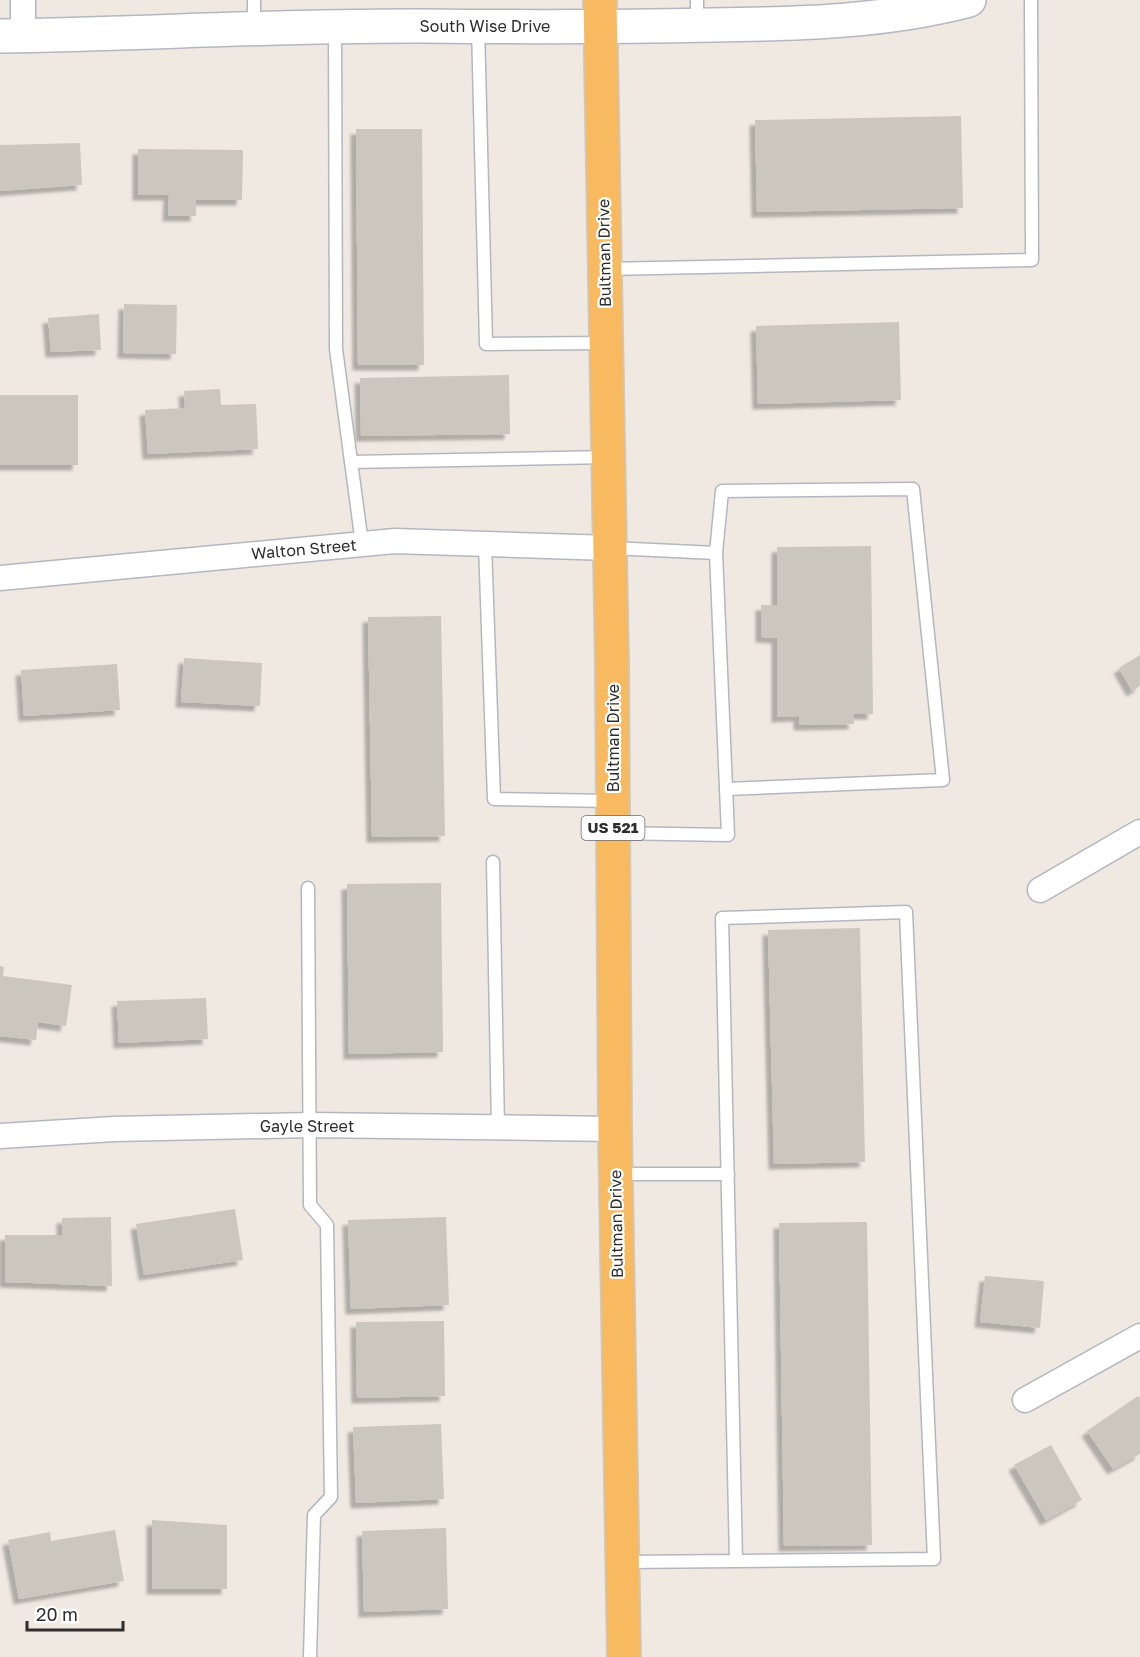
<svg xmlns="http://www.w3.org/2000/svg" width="1140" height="1657" font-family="'Golos Text',sans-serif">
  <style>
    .building { fill: #cbc7bf; filter: url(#shadow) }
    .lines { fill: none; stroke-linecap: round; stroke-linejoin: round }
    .service-casing { stroke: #b4b7c1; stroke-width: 15 }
    .minor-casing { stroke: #b4b7c1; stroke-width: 27 }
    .secondary-casing { stroke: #b4b7c1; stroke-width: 36 }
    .trunk-casing { stroke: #c9c9c9; stroke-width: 36 }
    .service { stroke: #fff; stroke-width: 12 }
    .minor { stroke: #fff; stroke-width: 24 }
    .secondary { stroke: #fff; stroke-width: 33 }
    .trunk { stroke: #f8ba60; stroke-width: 33 }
    .labels { text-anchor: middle; stroke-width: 4.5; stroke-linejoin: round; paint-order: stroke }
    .shield { fill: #fff; stroke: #6d6d6d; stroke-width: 1.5 }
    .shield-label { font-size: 15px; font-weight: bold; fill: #2e2e2e }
    .street-label { font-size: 16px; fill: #2e2e2e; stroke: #fff }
  </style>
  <defs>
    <filter id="shadow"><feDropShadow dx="-5.5" dy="5.5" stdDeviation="1.5" flood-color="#0004"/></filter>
  </defs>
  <rect width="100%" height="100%" fill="#efe9e1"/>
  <g class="building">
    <polygon points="961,116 963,208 757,212 755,120"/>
    <polygon points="356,129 422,129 424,365 358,365"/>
    <polygon points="80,143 82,185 0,191 0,145"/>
    <polygon points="138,149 243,150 242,200 196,200 196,216 168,216 169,195 138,195"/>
    <polygon points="124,304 177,305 176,354 123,353"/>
    <polygon points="99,314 101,350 51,352 48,318"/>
    <polygon points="899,322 901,400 758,404 756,326"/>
    <polygon points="509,375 510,434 361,436 360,378"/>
    <polygon points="220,389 221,405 256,404 258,449 148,454 145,410 185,408 184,391"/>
    <rect x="0" y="395" width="78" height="70"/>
    <polygon points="871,546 873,714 853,714 854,724 799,725 799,716 777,717 777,638 761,637 761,605 777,605 777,547"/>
    <polygon points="441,616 445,836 372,837 368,617"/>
    <polygon points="1140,655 1140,686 1132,691 1119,668"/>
    <polygon points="184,658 262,663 260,706 181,702"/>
    <polygon points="117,664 120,710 24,716 21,670"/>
    <polygon points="441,883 443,1052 349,1054 347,884"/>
    <polygon points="860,928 865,1162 774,1164 768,930"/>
    <polygon points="0,966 4,967 3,976 72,985 66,1026 38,1022 36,1040 0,1036"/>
    <polygon points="206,998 208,1039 119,1043 117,1001"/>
    <polygon points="235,1209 243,1260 144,1275 136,1224"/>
    <polygon points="111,1217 112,1286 5,1282 5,1235 62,1235 62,1218"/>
    <polygon points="446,1217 449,1305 351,1309 348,1220"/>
    <polygon points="867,1222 872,1545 784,1546 779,1223"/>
    <polygon points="985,1276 1044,1281 1040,1328 980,1322"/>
    <polygon points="444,1321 445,1396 357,1398 356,1322"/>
    <polygon points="1138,1396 1140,1399 1140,1454 1113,1469 1087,1431"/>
    <polygon points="441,1424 444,1499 356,1503 353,1427"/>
    <polygon points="1051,1445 1082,1500 1046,1520 1014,1465"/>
    <polygon points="152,1520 227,1525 227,1589 152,1589"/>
    <polygon points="446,1528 448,1609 364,1612 362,1531"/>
    <polygon points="115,1530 124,1581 19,1599 8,1540 50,1532 51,1541"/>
  </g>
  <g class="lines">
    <g class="service-casing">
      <g id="service">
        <polyline points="254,0 254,28"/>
        <polyline points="697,23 697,0"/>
        <polyline points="335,27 336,349 362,544"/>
        <polyline points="478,27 486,344 605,343"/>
        <polyline points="606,269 1032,260 1031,0"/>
        <polyline points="351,462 608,457"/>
        <polyline points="485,544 494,799 612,801"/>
        <polyline points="611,548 716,553 728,835 614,833"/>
        <polyline points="716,553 722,491 913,489 943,780 726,789"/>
        <polyline points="493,862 498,1128"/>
        <polyline points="308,888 310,1205 327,1225 331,1497 314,1515 310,1657"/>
        <polyline points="617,1174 728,1174"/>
        <polyline points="624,1562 934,1559 906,912 722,918 736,1561"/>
      </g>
    </g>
    <g class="minor-casing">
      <g id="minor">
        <polyline points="23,0 23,36"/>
        <polyline points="0,578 395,541 610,548"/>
        <polyline points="1040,890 1140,832"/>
        <polyline points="0,1136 114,1129 311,1125 615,1129"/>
        <polyline points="1025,1400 1140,1336"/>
      </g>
    </g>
    <g class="secondary-casing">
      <path id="secondary" d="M 0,36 C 141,34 283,25 424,26 C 520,27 616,27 712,25 C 797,24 886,22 969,0"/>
    </g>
    <g class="trunk-casing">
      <polyline id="trunk" points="600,0 612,666 615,1129 624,1657"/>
    </g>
    <use href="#service" class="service"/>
    <use href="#minor" class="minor"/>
    <use href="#secondary" class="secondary"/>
    <use href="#trunk" class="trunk"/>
  </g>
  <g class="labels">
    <rect class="shield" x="581.5" y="816" width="63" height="24" rx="4.5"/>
    <g class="shield-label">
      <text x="613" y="833">US 521</text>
    </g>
    <g class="street-label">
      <text x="485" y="32">South Wise Drive</text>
      <text transform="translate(604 253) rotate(-91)" y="6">Bultman Drive</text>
      <text transform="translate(304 549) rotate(-5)" y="6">Walton Street</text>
      <text transform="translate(613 738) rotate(-90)" y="6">Bultman Drive</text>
      <text x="307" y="1132">Gayle Street</text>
      <text transform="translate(616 1224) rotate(-91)" y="6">Bultman Drive</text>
    </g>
  </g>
  <path d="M27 1621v9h96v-9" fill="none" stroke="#2e2e2e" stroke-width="3"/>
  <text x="36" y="1621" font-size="18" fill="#2e2e2e" stroke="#ffffff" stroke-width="4.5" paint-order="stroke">20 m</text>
</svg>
